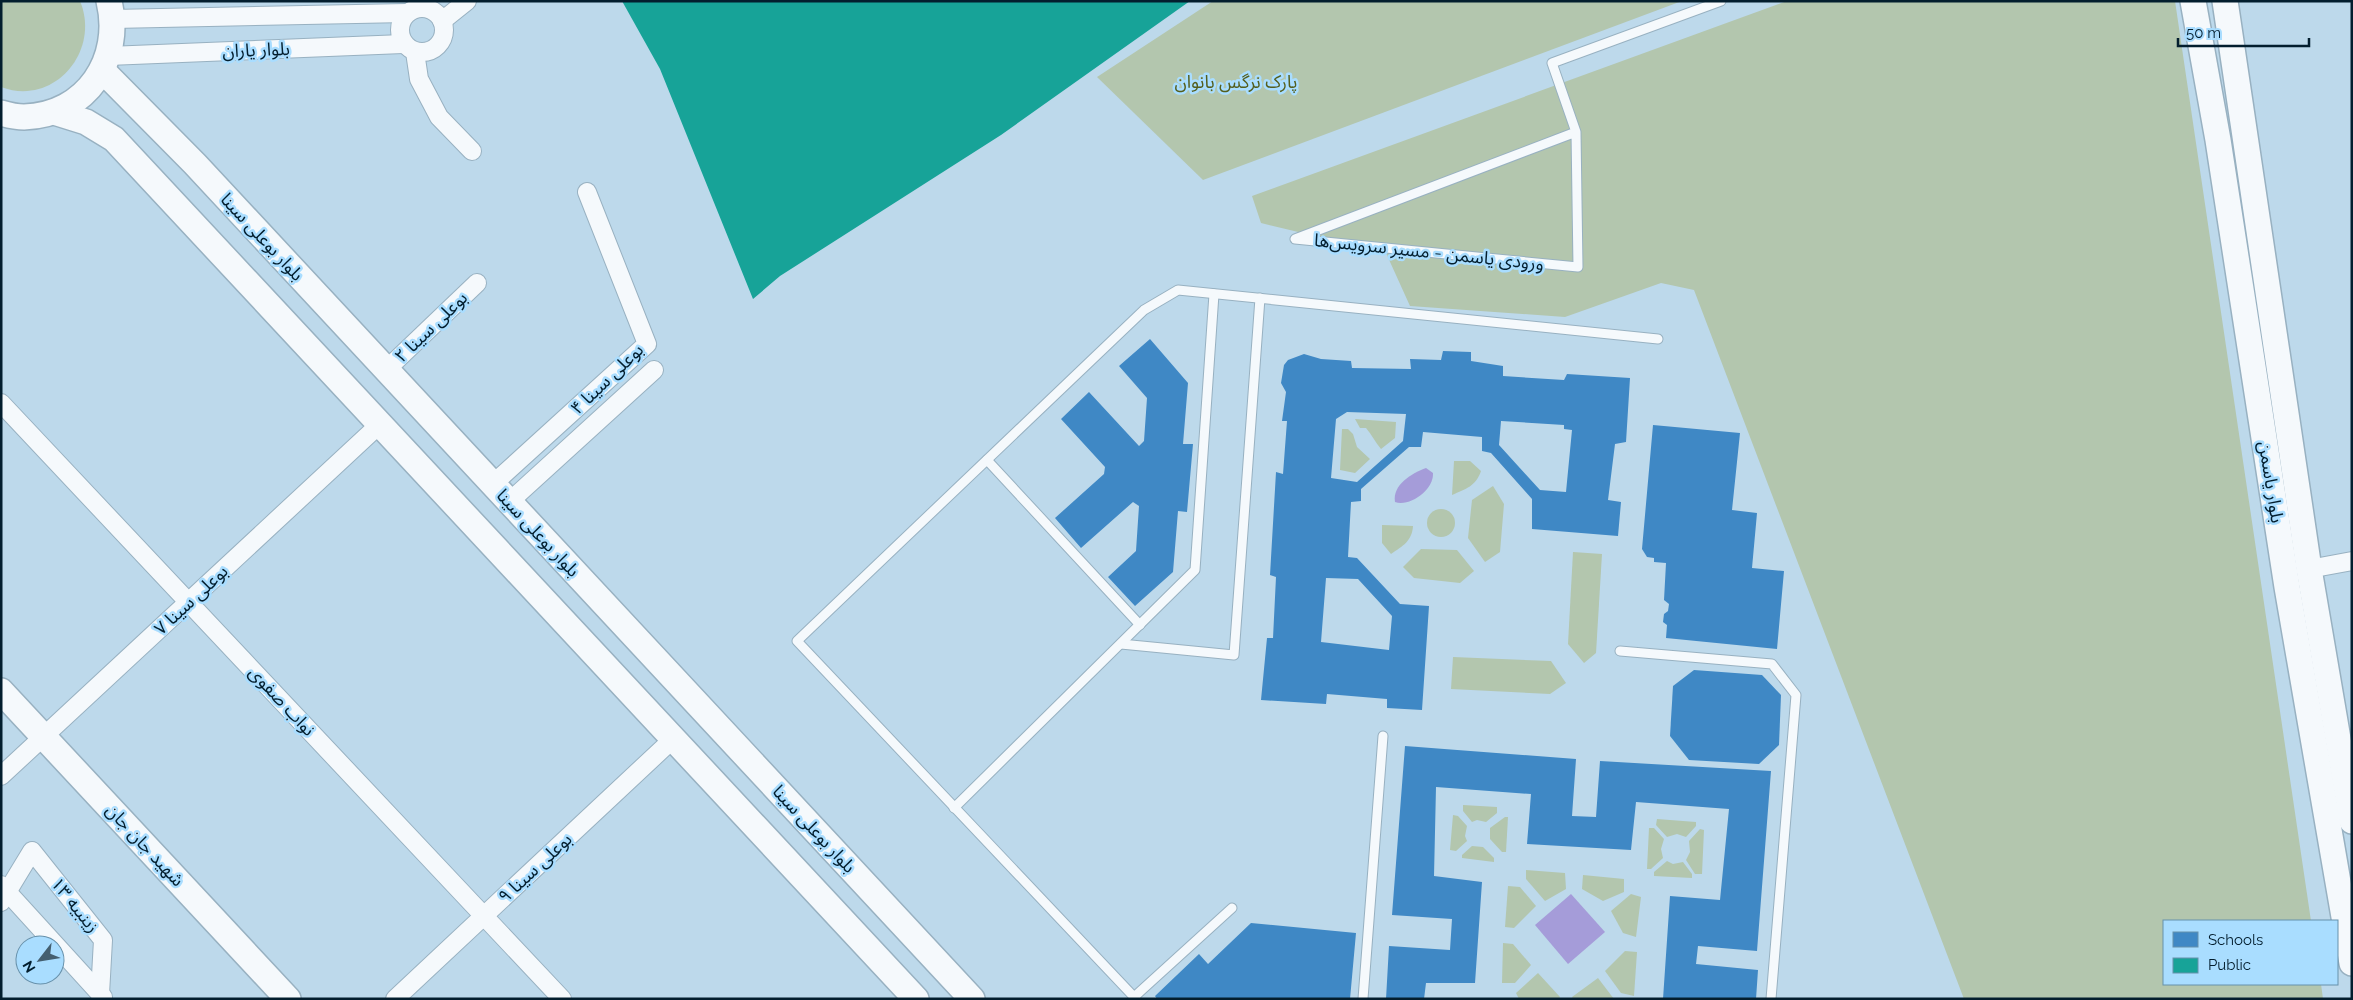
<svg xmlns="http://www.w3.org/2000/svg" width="2353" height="1000" font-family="Raleway,'Noto Sans Arabic',sans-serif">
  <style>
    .green { fill: #b3c6ae }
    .water { fill: #a59cd9 }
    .schools { fill: #3f88c5; fill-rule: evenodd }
    .public { fill: #17a398 }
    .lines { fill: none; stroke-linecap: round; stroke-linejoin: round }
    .lane-casing { stroke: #98b1c1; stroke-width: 11 }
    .street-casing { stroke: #98b1c1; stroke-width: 20 }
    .secondary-casing { stroke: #98b1c1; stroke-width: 28 }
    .lane { stroke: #f5f9fc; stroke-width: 9 }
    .street { stroke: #f5f9fc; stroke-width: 18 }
    .secondary { stroke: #f5f9fc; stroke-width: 25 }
    .labels { text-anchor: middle; stroke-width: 5; stroke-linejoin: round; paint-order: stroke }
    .street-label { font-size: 18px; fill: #031e2e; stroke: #a9ddff }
    .park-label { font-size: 18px; fill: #545e1d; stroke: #a9ddff }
  </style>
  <rect width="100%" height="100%" fill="#bdd9eb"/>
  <g class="green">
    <path d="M 1,1 L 80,1 C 101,51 54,107 1,87 Z"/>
    <polygon points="1213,1 1682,1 1203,180 1097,77"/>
    <polygon points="1787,1 2175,1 2311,921 2164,921 2164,984 2321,984 2323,999 1964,999 1694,290 1661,283 1565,317 1410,306 1386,253 1261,223 1252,196"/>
    <path d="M 1355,419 L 1396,422 L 1395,438 L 1381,449 C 1375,442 1372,435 1366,428 L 1360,428 Z"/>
    <polygon points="1342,429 1348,429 1353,434 1357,447 1370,459 1355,473 1340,470"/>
    <path d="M 1454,461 L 1470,461 L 1481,471 C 1476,486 1466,489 1452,495 Z"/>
    <polygon points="1493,486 1504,504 1500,552 1485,562 1468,538 1472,500"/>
    <circle cx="1441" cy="523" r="14"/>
    <path d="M 1382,525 L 1413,526 C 1412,541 1403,546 1391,554 L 1382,543 Z"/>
    <polygon points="1421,549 1457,550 1474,571 1460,583 1414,578 1403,567"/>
    <polygon points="1573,552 1602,554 1596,653 1584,663 1568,644"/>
    <polygon points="1453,657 1551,661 1566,683 1550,694 1451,689"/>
    <polygon points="1463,805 1497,807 1497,813 1486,822 1477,820 1472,822 1463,811"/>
    <polygon points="1453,815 1458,816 1467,826 1465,836 1467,841 1456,851 1450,850"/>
    <polygon points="1505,817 1508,817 1506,852 1502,852 1490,839 1490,828"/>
    <polygon points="1657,819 1696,822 1696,826 1686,837 1677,834 1667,837 1656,825"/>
    <polygon points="1649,828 1654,828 1664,839 1661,849 1663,858 1651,869 1647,869"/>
    <polygon points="1700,829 1704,830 1702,874 1695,874 1686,860 1690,852 1689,841"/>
    <polygon points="1472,846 1483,847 1494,858 1494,862 1462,858 1462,855"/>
    <polygon points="1667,861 1673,864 1683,862 1692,874 1692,878 1654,876 1654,872"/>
    <polygon points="1526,870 1565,873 1566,889 1545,901 1526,879"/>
    <polygon points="1583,875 1624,879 1624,892 1603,901 1582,889"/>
    <polygon points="1508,886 1520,887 1536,906 1514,928 1505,927"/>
    <polygon points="1631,894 1641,897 1636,937 1623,933 1611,911"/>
    <polygon points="1503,943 1513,944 1531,965 1515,983 1502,983"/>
    <polygon points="1625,951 1637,952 1634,996 1621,993 1605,971"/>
    <polygon points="1538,973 1560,997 1559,999 1519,999 1516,993"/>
    <polygon points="1598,978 1614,999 1573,999 1572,997"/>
  </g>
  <g class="water">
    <path d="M 1426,468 L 1433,473 C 1434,490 1410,507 1395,502 C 1392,485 1412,473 1426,468 Z"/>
    <polygon points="1571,894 1605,932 1568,964 1535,925"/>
  </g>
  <g class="schools">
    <polygon points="1150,339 1188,383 1183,444 1193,444 1187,512 1178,511 1173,572 1135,606 1108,577 1136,551 1139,506 1133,502 1081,548 1055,518 1104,474 1105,467 1061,419 1089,392 1139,446 1144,441 1147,398 1119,366"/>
    <path d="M 1443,351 L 1471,352 L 1471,361 L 1503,366 L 1503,376 L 1564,380 L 1567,374 L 1630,378 L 1626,442 L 1615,444 L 1608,500 L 1621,502 L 1618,536 L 1532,529 L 1532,499 L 1491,453 L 1482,451 L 1482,437 L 1423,432 L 1421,447 L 1409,447 L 1361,489 L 1361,501 L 1351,502 L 1348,557 L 1357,558 L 1400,604 L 1429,606 L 1422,710 L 1387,708 L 1387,699 L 1327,694 L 1326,704 L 1261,700 L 1267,638 L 1273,638 L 1276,577 L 1270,575 L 1276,472 L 1283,474 L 1287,421 L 1282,421 L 1286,392 L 1281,383 L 1284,365 L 1288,360 L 1304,354 L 1321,359 L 1351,361 L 1352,368 L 1411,369 L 1410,359 L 1441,360 ZM 1347,412 L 1406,414 L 1403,441 L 1357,482 L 1331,478 L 1336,419 ZM 1501,421 L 1564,425 L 1564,429 L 1572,430 L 1566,492 L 1540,490 L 1499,445 ZM 1326,578 L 1358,579 L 1392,616 L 1389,650 L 1321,642 Z"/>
    <polygon points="1653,425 1740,433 1732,510 1757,513 1752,568 1784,571 1777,649 1666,638 1667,625 1663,622 1664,614 1668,611 1669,604 1664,600 1666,563 1654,562 1654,558 1647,557 1642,549"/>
    <polygon points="1694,670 1762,675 1781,695 1779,745 1759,764 1689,760 1670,736 1673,686"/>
    <polygon points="1405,746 1576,759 1572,816 1596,817 1600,761 1771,771 1757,951 1698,946 1696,964 1758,970 1756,999 1663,999 1670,896 1720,900 1729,809 1636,802 1631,850 1527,844 1531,794 1436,787 1434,876 1482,882 1475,983 1426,983 1424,999 1386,999 1389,946 1450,950 1452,919 1392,915"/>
    <polygon points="1251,923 1356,933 1350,999 1157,999 1155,996 1199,954 1208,964"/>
  </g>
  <polygon class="public" points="622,1 1190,1 1001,135 780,276 753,299 660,69"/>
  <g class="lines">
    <g class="lane-casing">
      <g id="lane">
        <polyline points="1576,132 1295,239 1578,267 1576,132 1552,63 1721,1"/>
        <polyline points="987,460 1140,625"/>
        <polyline points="1121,644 1234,655 1260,298"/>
        <polyline points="1620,651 1772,664 1796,695 1771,999"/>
        <polyline points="954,808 1195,570 1214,294"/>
        <polyline points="1134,997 1232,908"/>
        <polyline points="1136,999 797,641 1144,310 1178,290 1658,339"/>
        <polyline points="1363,999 1383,736"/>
      </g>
    </g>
    <g class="street-casing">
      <g id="street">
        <circle cx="422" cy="30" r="22"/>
        <polyline points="113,19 407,13"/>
        <polyline points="442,21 467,1"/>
        <polyline points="415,52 419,79 439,117 472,151"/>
        <polyline points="108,56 403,44"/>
        <polyline points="386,370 477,283"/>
        <polyline points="1,403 562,999"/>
        <polyline points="493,484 647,344 587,192"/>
        <polyline points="509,502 654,370"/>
        <polyline points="2309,569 2352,561"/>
        <polyline points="1,776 380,424"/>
        <polyline points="1,885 103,997"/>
        <polyline points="1,902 32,851 103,940 100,994"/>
        <polyline points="395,999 674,738"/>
      </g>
    </g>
    <g class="secondary-casing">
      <g id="secondary">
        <polyline points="2193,1 2218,140 2287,587 2352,963"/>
        <polyline points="2225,1 2309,569 2352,821"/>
        <polyline points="102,70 195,164 972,999"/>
        <polyline points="54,112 86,122 114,139 916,999"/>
        <path d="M 1,113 C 8,115 17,117 24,117 C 87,115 123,59 109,1"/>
        <polyline points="1,691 288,999"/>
      </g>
    </g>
    <use href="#lane" class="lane"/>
    <use href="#street" class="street"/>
    <use href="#secondary" class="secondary"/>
  </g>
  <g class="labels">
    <g class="street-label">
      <text transform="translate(256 50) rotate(-2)" y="6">بلوار یاران</text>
      <text transform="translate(262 237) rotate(47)" y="6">بلوار بوعلی سینا</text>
      <text transform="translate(1429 252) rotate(6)" y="6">ورودی یاسمن - مسیر سرویس‌ها</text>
      <text transform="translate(431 327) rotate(-44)" y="6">بوعلی سینا ۲</text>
      <text transform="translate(607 379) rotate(-44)" y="6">بوعلی سینا ۴</text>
      <text transform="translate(2271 482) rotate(81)" y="6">بلوار یاسمن</text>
      <text transform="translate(538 533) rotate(47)" y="6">بلوار بوعلی سینا</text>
      <text transform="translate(191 600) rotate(-43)" y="6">بوعلی سینا ۷</text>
      <text transform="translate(282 701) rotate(47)" y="6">نواب صفوی</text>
      <text transform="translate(814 829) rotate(47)" y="6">بلوار بوعلی سینا</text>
      <text transform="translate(145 845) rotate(47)" y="6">شهید جان جان</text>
      <text transform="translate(535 868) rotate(-43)" y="6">بوعلی سینا ۹</text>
      <text transform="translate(75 905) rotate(51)" y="6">زینبیه ۱۳</text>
    </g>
    <g class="park-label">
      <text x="1236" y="88">پارک نرگس بانوان</text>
    </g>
  </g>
  <rect width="2353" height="1000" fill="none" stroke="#031e2e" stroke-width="5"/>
  <rect x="2163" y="920" width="175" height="65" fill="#a9ddff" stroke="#6791ab"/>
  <rect x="2173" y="932" width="25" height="15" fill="#3f88c5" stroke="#6791ab"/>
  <text x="2208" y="945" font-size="15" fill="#031e2e">Schools</text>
  <rect x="2173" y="958" width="25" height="15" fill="#17a398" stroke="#6791ab"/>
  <text x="2208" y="970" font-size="15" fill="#031e2e">Public</text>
  <g transform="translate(40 960) rotate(239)"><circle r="24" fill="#a9ddff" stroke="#6791ab"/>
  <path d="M0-4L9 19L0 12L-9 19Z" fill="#445f70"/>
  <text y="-8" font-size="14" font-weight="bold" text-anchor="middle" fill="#031e2e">N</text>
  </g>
  <path d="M2178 38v8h131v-8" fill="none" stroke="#031e2e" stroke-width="2.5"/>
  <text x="2186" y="38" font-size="15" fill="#031e2e" stroke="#a9ddff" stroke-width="4" paint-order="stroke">50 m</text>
</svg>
